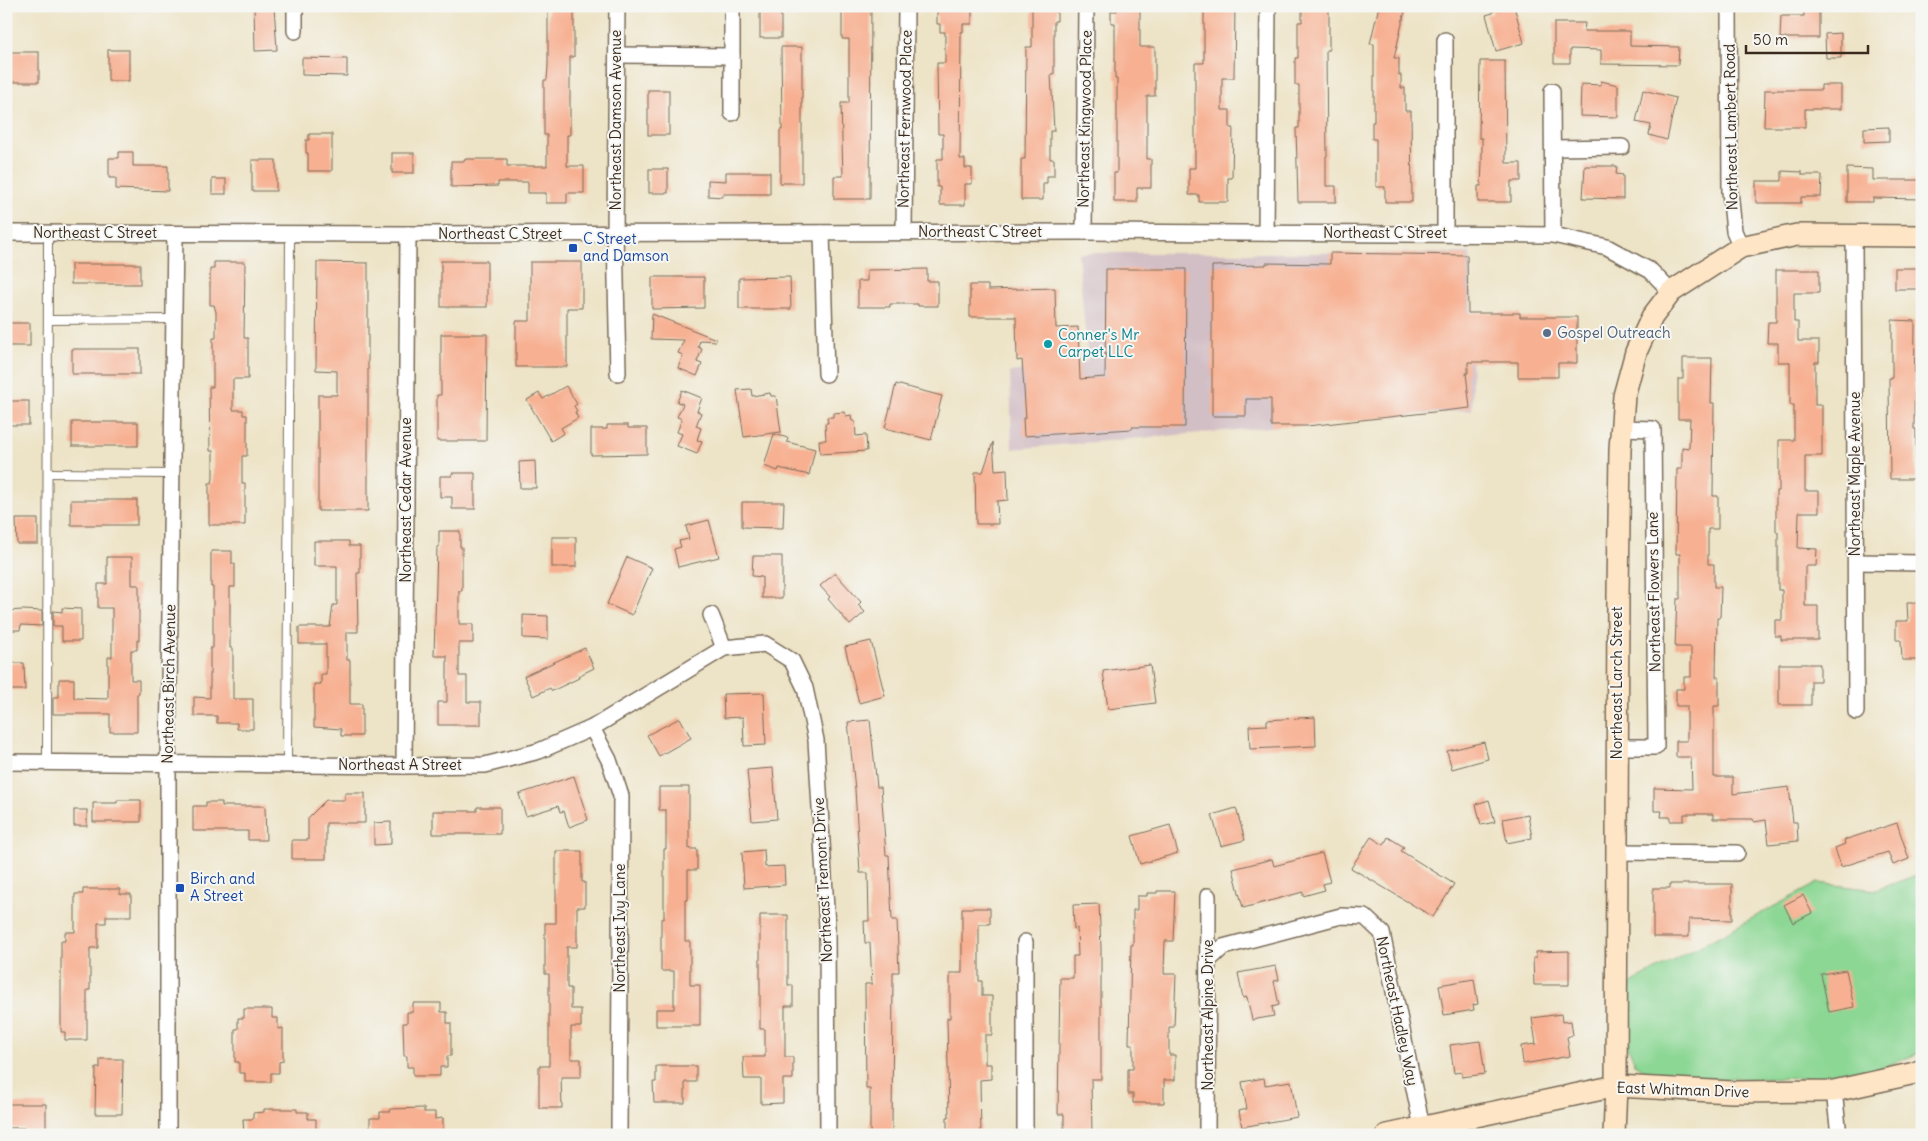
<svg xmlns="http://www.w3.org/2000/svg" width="1928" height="1141" font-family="Delius,sans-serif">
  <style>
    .industrial { fill: #d2bec5 }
    .green { fill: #8cd794; stroke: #648059 }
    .building { fill: #f7b092 }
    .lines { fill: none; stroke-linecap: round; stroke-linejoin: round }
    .lane-casing { stroke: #796b59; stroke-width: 10 }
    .street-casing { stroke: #796b59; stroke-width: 18 }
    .secondary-casing { stroke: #796b59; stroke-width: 24 }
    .lane { stroke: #fff; stroke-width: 8 }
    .street { stroke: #fff; stroke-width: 15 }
    .secondary { stroke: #fde5c5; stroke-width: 21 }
    .transit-dot { fill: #1a4fb4; stroke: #f6f6f2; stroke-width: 2 }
    .service-dot { fill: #5c6f8a; stroke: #f6f6f2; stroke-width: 2 }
    .culture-dot { fill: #0f9aa8; stroke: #f6f6f2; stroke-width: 2 }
    .labels { text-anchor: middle; stroke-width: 4; stroke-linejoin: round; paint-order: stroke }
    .street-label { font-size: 15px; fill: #3b2a1e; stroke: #f6f6f2 }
    .transit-label { font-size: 15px; fill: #164399; stroke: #f6f6f2; text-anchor: start }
    .service-label { font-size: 15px; fill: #4e5e75; stroke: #f6f6f2; text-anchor: start }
    .culture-label { font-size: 15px; fill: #0d838f; stroke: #f6f6f2; text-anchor: start }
  </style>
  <rect width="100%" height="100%" fill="#f6f6f2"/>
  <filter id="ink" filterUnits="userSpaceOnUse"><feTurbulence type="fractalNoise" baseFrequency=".02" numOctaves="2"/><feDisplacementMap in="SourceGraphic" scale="10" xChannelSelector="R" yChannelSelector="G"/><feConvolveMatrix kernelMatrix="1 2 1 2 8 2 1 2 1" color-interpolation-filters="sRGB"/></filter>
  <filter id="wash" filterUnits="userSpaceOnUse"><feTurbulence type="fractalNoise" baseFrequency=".0096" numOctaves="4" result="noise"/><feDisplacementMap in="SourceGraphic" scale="20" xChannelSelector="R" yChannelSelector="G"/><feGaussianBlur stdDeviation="1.12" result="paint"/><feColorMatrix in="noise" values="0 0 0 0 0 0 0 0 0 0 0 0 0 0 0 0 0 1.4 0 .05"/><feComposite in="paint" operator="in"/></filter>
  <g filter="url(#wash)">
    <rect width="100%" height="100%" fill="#ede3c6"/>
    <polygon class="industrial" points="1078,253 1470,253 1472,410 1012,449 1010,372 1088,361"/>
    <polygon class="green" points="1922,873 1922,1052 1876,1070 1817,1078 1725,1079 1652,1075 1635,1064 1627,1044 1629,985 1633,982 1818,883 1876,890"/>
    <g id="blocks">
      <g class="building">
        <polygon points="254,6 274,6 277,50 255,51"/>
        <polygon points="548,6 574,6 574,57 570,57 570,135 567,135 567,166 584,166 584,193 567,193 567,203 546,203 546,193 528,193 528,182 498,182 498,186 451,187 451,161 465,161 465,159 507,159 507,166 547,166 547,135 544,135 544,80 547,80 548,66"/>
        <rect x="760" y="6" width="21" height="32"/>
        <polygon points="842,6 871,6 870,199 834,199 834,176 843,176 841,103 849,103 849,39 842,39"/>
        <polygon points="940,6 963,6 963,10 972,10 972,24 963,24 963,32 961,32 960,159 965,159 965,168 972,168 972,184 965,184 965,205 940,205 940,187 937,187 937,159 943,159 943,134 938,134 937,63 945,63 945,32 940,32 940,24 937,24 937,11 940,11"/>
        <polygon points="1032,6 1057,7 1057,21 1054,21 1054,74 1051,74 1054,131 1050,131 1050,159 1054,159 1054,176 1047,176 1047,183 1043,183 1043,200 1021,200 1021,159 1025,159 1026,47 1032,47"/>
        <polygon points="1117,6 1140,6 1140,47 1155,47 1155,96 1147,96 1147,159 1151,159 1151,188 1137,188 1137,202 1114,202 1114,173 1117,173 1117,79 1115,79 1115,23 1111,23 1111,11 1117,11"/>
        <polygon points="1204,6 1235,6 1234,78 1222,78 1222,110 1230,110 1230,128 1233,128 1232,178 1228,178 1228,202 1199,202 1199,195 1189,195 1189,168 1195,168 1195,63 1204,63"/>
        <polygon points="1302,6 1329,6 1329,50 1326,50 1327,156 1326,156 1326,186 1336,186 1336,202 1298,202 1296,128 1299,128 1299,85 1295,85 1295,58 1298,58 1298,22 1302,22"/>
        <polygon points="1379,6 1405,11 1394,58 1399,58 1399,75 1401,75 1401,88 1405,88 1405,111 1411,111 1412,202 1385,202 1385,187 1376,187 1376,139 1372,139 1372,122 1374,122 1374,44 1370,44"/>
        <polygon points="1491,6 1514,6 1524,43 1496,51 1486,15 1493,13"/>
        <polygon points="1804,6 1819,6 1819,38 1780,38 1781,16 1804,16"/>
        <polygon points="1554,23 1585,23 1584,31 1630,31 1630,46 1679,47 1678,65 1601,64 1601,50 1570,49 1570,63 1554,63"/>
        <polygon points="1841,33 1841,58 1826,58 1825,34"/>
        <polygon points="781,47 802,47 802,183 780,183 780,130 782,130"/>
        <rect x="108" y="50" width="21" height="31"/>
        <rect x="6" y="52" width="33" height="30"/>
        <polygon points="302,58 347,59 347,76 302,75"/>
        <polygon points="1480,61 1505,61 1506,163 1521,163 1521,181 1511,181 1511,202 1478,202 1478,186 1481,186 1482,163 1482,138 1479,138"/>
        <polygon points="1601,81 1618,85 1618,117 1580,116 1581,84 1601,85"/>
        <polygon points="1821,85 1841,85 1841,109 1805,109 1805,127 1764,127 1765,90 1821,90"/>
        <rect x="648" y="90" width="21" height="45"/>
        <polygon points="1643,90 1676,98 1667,140 1649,135 1651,125 1636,122"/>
        <polygon points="1889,127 1889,141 1864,142 1864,128"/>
        <polygon points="309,134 332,134 332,171 308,171 308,153 306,153 306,140 309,140"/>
        <polygon points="119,152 133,152 133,166 168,166 168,191 116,189 116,178 109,178 109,158 119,158"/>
        <rect x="392" y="153" width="22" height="20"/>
        <rect x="252" y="160" width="24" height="31"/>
        <polygon points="1585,166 1617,166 1616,174 1623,175 1623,199 1583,198"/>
        <polygon points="1847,168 1873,169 1873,180 1922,180 1922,199 1873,198 1873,202 1847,202"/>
        <rect x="649" y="169" width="19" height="24"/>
        <polygon points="1782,171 1802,172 1802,175 1822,175 1821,197 1801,197 1801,203 1756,203 1756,181 1782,181"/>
        <polygon points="726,172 770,172 770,194 723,194 723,197 708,196 708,180 726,181"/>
        <rect x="212" y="179" width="14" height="15"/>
        <polygon points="1330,253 1467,255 1468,313 1520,313 1520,317 1577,317 1577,363 1558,363 1558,377 1518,377 1518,362 1468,362 1468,373 1466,373 1470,408 1307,426 1271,426 1271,399 1246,399 1246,416 1212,416 1212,266 1266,265 1266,263 1330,264"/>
        <rect x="441" y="261" width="46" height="46"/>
        <polygon points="214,262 245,262 244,338 248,338 248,379 233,379 233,410 243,410 243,415 247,415 247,456 242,456 242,483 245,483 245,525 209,525 209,483 212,483 213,478 213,451 210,451 209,387 213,387 213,338 216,338 216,312 214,305 210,305 210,269 214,269"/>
        <polygon points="317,262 368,263 368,511 318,511 318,395 337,395 337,371 316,370"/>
        <polygon points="530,262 582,262 582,308 567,308 567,367 516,367 516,321 530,321"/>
        <rect x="71" y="264" width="69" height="20"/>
        <rect x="1895" y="268" width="27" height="21"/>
        <polygon points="927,269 927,281 938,281 938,306 918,306 918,304 890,304 890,307 858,307 858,281 867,281 867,270"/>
        <polygon points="1106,269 1186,269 1185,427 1132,427 1132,429 1024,436 1023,418 1026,418 1022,360 1017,361 1016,317 970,317 970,285 988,285 988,290 1055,288 1056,328 1078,327 1080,379 1105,377"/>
        <polygon points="1776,270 1819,270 1819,293 1794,293 1794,322 1798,322 1798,341 1819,341 1819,362 1815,362 1815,405 1822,405 1822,456 1805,456 1805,491 1819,491 1819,512 1799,512 1798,548 1817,549 1816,566 1805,566 1805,606 1818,606 1818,640 1781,640 1781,636 1775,636 1775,620 1782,620 1782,590 1778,590 1778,532 1776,532 1776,491 1779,491 1779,440 1794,440 1794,405 1790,405 1790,362 1778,362 1778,343 1767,343 1768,322 1776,322"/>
        <polygon points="652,277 704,277 704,308 652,309"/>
        <polygon points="790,277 791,309 739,309 739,278"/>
        <polygon points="652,314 716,339 716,341 700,340 698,347 702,349 697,362 702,364 697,376 678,368 683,355 678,353 684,340 651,339"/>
        <polygon points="1892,320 1915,321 1914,429 1916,429 1916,479 1890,479 1889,378 1892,378"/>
        <rect x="6" y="323" width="24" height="23"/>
        <polygon points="441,334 487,334 486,441 437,441 437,395 441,395"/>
        <rect x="72" y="349" width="68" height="25"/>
        <polygon points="1683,358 1712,358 1711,403 1714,403 1713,496 1718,496 1718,529 1708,529 1708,564 1714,564 1714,587 1721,587 1720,618 1717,618 1716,677 1719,677 1719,706 1714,706 1714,777 1733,777 1733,794 1789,787 1793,822 1797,822 1798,841 1769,844 1766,820 1754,822 1753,819 1713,819 1713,814 1684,814 1684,821 1670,821 1670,817 1661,817 1662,811 1654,811 1654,788 1692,789 1691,757 1676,757 1676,741 1687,741 1687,706 1676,706 1676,689 1684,689 1684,677 1691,677 1691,647 1675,647 1677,599 1680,599 1680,554 1676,554 1677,469 1682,469 1682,447 1689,448 1690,419 1678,419 1678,379 1683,379"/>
        <polygon points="896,384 942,396 931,440 885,428"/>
        <polygon points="566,386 577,404 574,406 577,411 575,412 578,418 561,428 564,433 551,441 527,400 539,393 543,399"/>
        <polygon points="751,389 752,396 770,393 771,396 776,396 781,432 744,437 737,390"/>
        <polygon points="682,390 702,398 697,411 701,413 696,426 701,428 697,440 702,441 697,454 677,446 682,434 677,432 682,419 677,417 683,404 677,402"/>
        <rect x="6" y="401" width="23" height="24"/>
        <polygon points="845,412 846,416 851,415 852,421 855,421 856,436 866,435 867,451 820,454 819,440 826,440 825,423 828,423 827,417 833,417 833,413"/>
        <rect x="72" y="422" width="66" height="24"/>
        <polygon points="607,425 628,425 628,428 647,428 647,454 591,455 591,429 607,429"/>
        <polygon points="774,434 788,438 787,442 815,449 809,475 779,468 778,471 764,466"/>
        <polygon points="993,442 995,470 1007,469 1008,500 997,501 998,524 976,524 975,472 983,472"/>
        <polygon points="535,461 536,488 520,488 519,462"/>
        <polygon points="452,473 475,473 475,509 452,509 452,497 440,497 440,476 452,476"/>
        <rect x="71" y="500" width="66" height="25"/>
        <polygon points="742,502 784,502 783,528 742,527"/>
        <polygon points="16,519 38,519 38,544 17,544"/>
        <polygon points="709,520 719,557 678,567 674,549 681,547 679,541 689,539 686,526"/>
        <polygon points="439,531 460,531 460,547 462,547 462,591 459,591 459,624 473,624 473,643 459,643 459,676 467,676 467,702 481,702 481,725 438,725 438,702 447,702 447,656 434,656 437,547 439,547"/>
        <rect x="552" y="537" width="24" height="30"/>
        <polygon points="314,541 349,541 349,546 360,546 360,573 357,573 358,632 347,632 347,660 350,660 350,704 362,704 362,736 341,736 341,729 314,727 314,684 321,684 321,674 326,674 326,644 299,644 299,627 330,627 333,605 337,605 337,566 314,566"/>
        <polygon points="211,551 232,551 232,564 235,564 235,587 230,587 230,648 233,648 233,699 253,699 253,729 237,729 237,723 217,723 217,716 194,716 194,697 210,698 210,648 213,648 213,587 211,587"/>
        <polygon points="753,556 782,556 782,598 762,598 762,577 752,576"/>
        <polygon points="107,557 132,557 132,585 139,585 139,640 137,640 137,650 131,650 131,680 139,680 139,694 137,694 137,732 110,732 110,714 53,714 53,697 59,697 59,679 74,679 74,698 108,699 108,657 112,657 112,608 98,608 98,584 107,584"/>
        <polygon points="627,557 652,568 632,615 607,604"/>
        <polygon points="835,573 861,602 858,605 865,612 850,625 828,599 830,597 820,586"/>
        <polygon points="1907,603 1922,603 1922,660 1902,660 1901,640 1896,640 1896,621 1908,621"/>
        <polygon points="62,608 81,609 81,641 62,641 62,626 53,626 53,611 62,612"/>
        <polygon points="23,610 42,611 42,626 21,625 20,630 6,630 6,611"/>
        <polygon points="523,615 548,616 548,639 523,638"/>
        <polygon points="871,641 885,696 859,703 845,647"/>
        <polygon points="585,648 594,668 578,676 579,678 552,691 550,688 533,696 524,676"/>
        <polygon points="6,663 24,663 25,690 6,690"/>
        <polygon points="1779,664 1820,664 1820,681 1811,681 1811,705 1779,705"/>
        <polygon points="1150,665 1155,703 1108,709 1103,671"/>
        <polygon points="764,693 766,745 744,746 743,717 724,718 723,694"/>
        <polygon points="1315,717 1316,746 1250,749 1249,726 1267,725 1267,720"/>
        <polygon points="680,718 691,738 659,756 647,735"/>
        <polygon points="870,720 877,787 881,787 886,855 889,855 892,920 897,920 899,972 893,972 892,1135 870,1135 870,1089 866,1089 865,984 872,984 870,943 865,943 864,921 869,921 868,873 860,873 855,789 848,722"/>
        <polygon points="1484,742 1488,759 1452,769 1447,751"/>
        <polygon points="773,768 777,819 752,821 747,770"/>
        <polygon points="574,776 588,820 569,827 564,811 560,812 558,806 526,816 519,794"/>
        <polygon points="659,787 689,787 689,849 697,849 697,870 688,870 688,900 685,900 685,941 690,941 690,985 700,985 700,1026 656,1026 656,1009 674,1009 674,971 661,971 661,919 664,919 664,849 666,849 666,810 659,810"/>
        <polygon points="345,793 365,793 365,823 326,823 326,859 292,859 292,840 308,840 308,818 326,800 345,800"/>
        <polygon points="117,800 141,800 141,822 93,822 93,803 117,803"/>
        <polygon points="1489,800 1495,822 1481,825 1476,804"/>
        <polygon points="206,802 222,802 222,806 265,806 266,840 248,840 248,831 193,831 193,806 206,806"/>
        <polygon points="477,807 500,807 500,834 433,834 433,811 477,811"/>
        <polygon points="1236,808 1245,840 1221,846 1212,815"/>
        <rect x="74" y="810" width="13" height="16"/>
        <polygon points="1528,814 1532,838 1507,843 1503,819"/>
        <polygon points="391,822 391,844 374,845 374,823"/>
        <polygon points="1897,823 1909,859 1893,865 1888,852 1841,867 1835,848 1845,844 1844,840"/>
        <polygon points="1170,825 1178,853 1140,864 1132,836"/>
        <polygon points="1371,837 1384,845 1388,837 1404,847 1401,851 1454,884 1433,917 1351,868"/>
        <polygon points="764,850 765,867 784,866 785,885 744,888 742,852"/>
        <polygon points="556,851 582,851 582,882 585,882 585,907 577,907 577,947 567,947 567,988 571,988 571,1009 581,1009 581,1027 571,1027 571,1059 581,1059 581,1077 561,1077 562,1108 539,1108 539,1066 549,1066 549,974 545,974 545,923 556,923"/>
        <polygon points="1322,853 1330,882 1323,884 1325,890 1303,896 1303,892 1243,908 1233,869 1272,859 1274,866"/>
        <polygon points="1670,884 1732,884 1732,920 1689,919 1689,937 1653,937 1653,888 1670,888"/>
        <polygon points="83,889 120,889 120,894 131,894 131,916 106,916 106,923 98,923 98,948 90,948 90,990 87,990 87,1040 65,1040 65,1032 61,1032 61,941 65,941 65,932 75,932 75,894 83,894"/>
        <polygon points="1157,891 1175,891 1173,941 1165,941 1164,974 1176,974 1174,1027 1169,1027 1169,1055 1175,1055 1175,1080 1164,1080 1164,1103 1133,1103 1133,1094 1128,1094 1128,1069 1133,1069 1133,1044 1129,1044 1131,945 1133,945 1133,910 1137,910 1137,896 1147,896 1147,893 1157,893"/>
        <polygon points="1803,895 1812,913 1793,923 1784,905"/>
        <polygon points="1099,904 1101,948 1101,1079 1091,1079 1092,1135 1064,1135 1064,1114 1058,1114 1060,978 1073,978 1073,956 1078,956 1077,928 1074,929 1073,905"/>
        <polygon points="962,908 990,908 990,924 979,924 979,981 982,981 982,996 992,996 992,1035 985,1035 985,1064 991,1064 991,1079 980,1080 981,1135 947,1135 947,1117 949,1117 947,1018 950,1018 950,973 962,973"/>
        <polygon points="760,915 788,915 788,985 793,985 793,1006 785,1006 785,1057 793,1057 793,1079 783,1079 783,1103 761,1104 761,1079 744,1079 743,1057 765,1057 765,1029 760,1029"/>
        <polygon points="1569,951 1569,985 1534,985 1533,958 1536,958 1536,952"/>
        <polygon points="1276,966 1279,980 1274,981 1279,1005 1272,1007 1274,1016 1252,1020 1247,997 1243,998 1238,973"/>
        <polygon points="1846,970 1854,1007 1829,1012 1821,974"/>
        <polygon points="1474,979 1478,1004 1473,1005 1474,1010 1444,1015 1439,985"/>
        <polygon points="413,1003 441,1003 441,1012 447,1012 447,1023 451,1023 451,1056 447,1056 447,1067 440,1067 440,1076 413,1076 413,1067 407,1067 407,1056 404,1056 403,1023 407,1023 407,1012 413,1012"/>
        <polygon points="244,1009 272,1009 272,1018 278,1018 278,1029 283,1028 283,1061 279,1062 279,1073 271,1073 271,1082 245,1082 245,1073 239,1073 239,1062 235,1062 235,1029 238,1029 238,1018 244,1018"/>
        <polygon points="1561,1014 1562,1022 1571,1021 1573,1035 1567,1037 1570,1056 1523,1064 1521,1046 1536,1044 1532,1018"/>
        <polygon points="1480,1041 1485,1074 1462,1077 1462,1072 1454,1073 1450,1045"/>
        <polygon points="100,1059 123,1059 122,1114 95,1114 96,1068 100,1068"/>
        <polygon points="656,1066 696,1066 696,1082 685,1082 685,1103 654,1103 653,1082 656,1082"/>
        <polygon points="1264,1078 1265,1085 1291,1081 1297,1117 1242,1127 1239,1111 1247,1109 1242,1082"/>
        <polygon points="6,1104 46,1104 46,1131 24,1131 24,1128 6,1128"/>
        <polygon points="424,1108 424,1112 435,1112 435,1119 443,1118 443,1135 370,1135 370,1118 380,1118 380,1112 390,1112 390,1109"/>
        <polygon points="264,1109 297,1109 297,1112 308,1112 308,1119 316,1119 316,1135 244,1135 243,1119 253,1119 253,1113 264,1112"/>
      </g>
    </g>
  </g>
  <g filter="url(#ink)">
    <use href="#blocks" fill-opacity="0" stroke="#796b59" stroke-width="1"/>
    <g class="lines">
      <g class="lane-casing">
        <g id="lane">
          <polyline points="48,320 174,319"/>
          <polyline points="48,473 172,474"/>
          <polyline points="47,762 48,233"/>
          <polyline points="287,765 290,234"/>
          <polyline points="1528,1134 1528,1135"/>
        </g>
      </g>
      <g class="street-casing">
        <g id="street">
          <polyline points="617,6 615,233 618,373"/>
          <polyline points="732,6 732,113"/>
          <polyline points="1729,6 1730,191 1734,231 1741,247"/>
          <polyline points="295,31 295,6"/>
          <polyline points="1445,40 1445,233"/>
          <polyline points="617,55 732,56"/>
          <polyline points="1552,91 1553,235"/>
          <polyline points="1553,148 1622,147"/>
          <polyline points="904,232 906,6"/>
          <polyline points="1084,232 1086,6"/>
          <polyline points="6,233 408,234 1084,232 1553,235 1607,247 1651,271 1671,292"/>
          <polyline points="822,233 826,374"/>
          <polyline points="1266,233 1268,6"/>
          <polyline points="1854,236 1856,712"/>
          <polyline points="1856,562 1922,563"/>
          <polyline points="711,615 724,648"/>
          <polyline points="592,728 609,760 621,796 619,1135"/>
          <polyline points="1617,747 1656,747 1653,429 1622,428"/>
          <polyline points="6,762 404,766 485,765 539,751 592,728 724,648 765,644 792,661 805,688 816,740 827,926 828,1135"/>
          <polyline points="404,766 408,234"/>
          <polyline points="1616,852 1737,853"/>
          <polyline points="1025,942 1025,1135"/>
          <polyline points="1208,961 1223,947 1341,916 1365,917 1382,933 1422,1127"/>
          <polyline points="1834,1091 1839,1135"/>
          <polyline points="168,1135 168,764 175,234"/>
          <polyline points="1207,1135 1208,896"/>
        </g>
      </g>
      <g class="secondary-casing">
        <g id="secondary">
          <polyline points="1387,1135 1616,1086 1732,1092 1834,1091 1915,1073 1922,1070"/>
          <polyline points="1614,1135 1616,1086 1618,595 1620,449 1624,396 1636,352 1652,317 1671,292 1741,247 1797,235 1922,236"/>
        </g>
      </g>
      <use href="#lane" class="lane"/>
      <use href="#street" class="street"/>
      <use href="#secondary" class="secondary"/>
    </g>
  </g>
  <g class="transit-dot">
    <rect x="568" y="243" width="10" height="10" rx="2.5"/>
    <rect x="175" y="883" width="10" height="10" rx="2.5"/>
  </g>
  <circle class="service-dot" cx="1547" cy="333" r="5"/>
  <circle class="culture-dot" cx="1048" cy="344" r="5"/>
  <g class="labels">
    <g class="street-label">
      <text transform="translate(905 119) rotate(-89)" y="5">Northeast Fernwood Place</text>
      <text transform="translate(1085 119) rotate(-89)" y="5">Northeast Kingwood Place</text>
      <text transform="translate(616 120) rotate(-90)" y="5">Northeast Damson Avenue</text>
      <text transform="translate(1731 127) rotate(-91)" y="5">Northeast Lambert Road</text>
      <text x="980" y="237">Northeast C Street</text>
      <text x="95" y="238">Northeast C Street</text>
      <text x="1385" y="238">Northeast C Street</text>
      <text x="500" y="239">Northeast C Street</text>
      <text transform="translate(1855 474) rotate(-90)" y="5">Northeast Maple Avenue</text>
      <text transform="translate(406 500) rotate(-90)" y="5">Northeast Cedar Avenue</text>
      <text transform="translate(1654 592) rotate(-91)" y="5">Northeast Flowers Lane</text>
      <text transform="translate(1617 683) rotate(-90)" y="5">Northeast Larch Street</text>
      <text transform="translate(169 684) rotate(-89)" y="5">Northeast Birch Avenue</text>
      <text x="400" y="770">Northeast A Street</text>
      <text transform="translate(823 880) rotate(-93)" y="5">Northeast Tremont Drive</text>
      <text transform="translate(620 928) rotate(-90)" y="5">Northeast Ivy Lane</text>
      <text transform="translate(1397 1011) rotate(78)" y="5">Northeast Hadley Way</text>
      <text transform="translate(1208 1015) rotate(-90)" y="5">Northeast Alpine Drive</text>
      <text transform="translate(1683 1090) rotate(2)" y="5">East Whitman Drive</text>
    </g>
    <g class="transit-label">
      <text x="583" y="244">C Street<tspan x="583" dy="17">and Damson</tspan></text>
      <text x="190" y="884">Birch and<tspan x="190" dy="17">A Street</tspan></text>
    </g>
    <g class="service-label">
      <text x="1557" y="338">Gospel Outreach</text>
    </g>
    <g class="culture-label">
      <text x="1058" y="340">Conner's Mr<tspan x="1058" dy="17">Carpet LLC</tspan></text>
    </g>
  </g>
  <rect width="1928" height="1141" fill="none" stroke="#f6f6f2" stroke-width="25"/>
  <path d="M1746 45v8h122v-8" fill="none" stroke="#3b2a1e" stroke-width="2.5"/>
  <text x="1753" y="45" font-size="15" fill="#3b2a1e" stroke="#f6f6f2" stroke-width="4" paint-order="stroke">50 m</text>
</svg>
